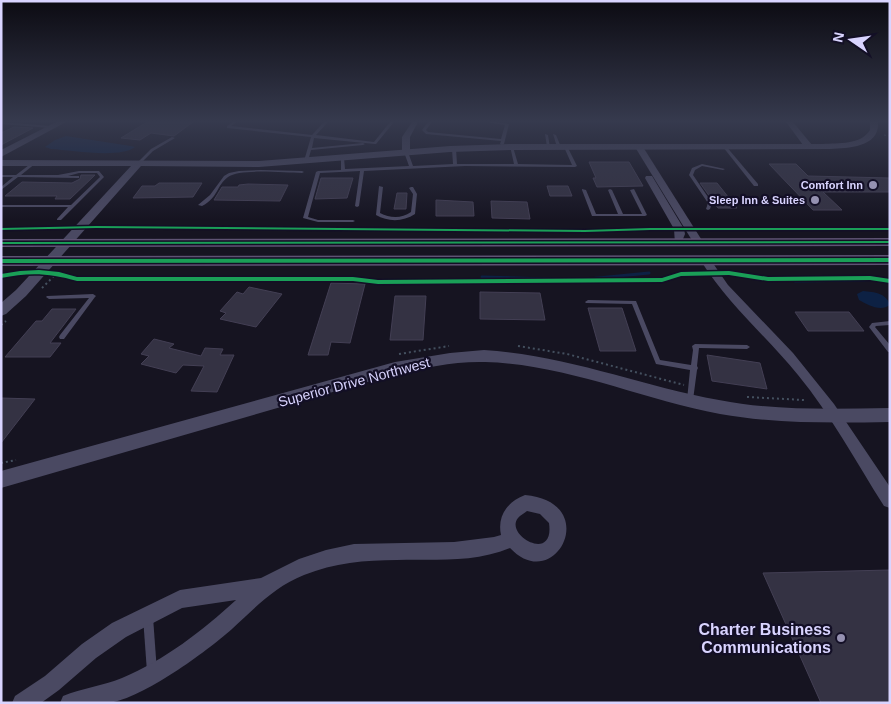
<svg xmlns="http://www.w3.org/2000/svg" width="891" height="704" font-family="Helvetica,sans-serif">
  <style>
    .water { fill: #0d2144 }
    .lines { fill: none; stroke-linecap: round; stroke-linejoin: round }
    .stream { stroke: #0d2144; stroke-width: 3 }
    .building { fill: #343243; stroke: #433f54 }
    .path-far1 { stroke: #44505f; stroke-width: 1; stroke-dasharray: 2 2.5; stroke-linecap: butt }
    .path { stroke: #44505f; stroke-width: 2; stroke-dasharray: 2 3; stroke-linecap: butt }
    .service { fill: #4a4962; fill-rule: evenodd }
    .minor { fill: #4a4962; fill-rule: evenodd }
    .tertiary { fill: #4a4962; fill-rule: evenodd }
    .primary { fill: #5e5373; fill-rule: evenodd }
    .cycleway-casing { stroke: #130f26; stroke-width: 3 }
    .cycleway { fill: #1a9f57; fill-rule: evenodd }
    .poi-dot { fill: #9591b1; stroke: #130f26; stroke-width: 2 }
    .labels { text-anchor: middle; stroke-width: 4.5; stroke-linejoin: round; paint-order: stroke }
    .far-poi-label { font-size: 11px; font-weight: bold; fill: #d9d4ff; stroke: #130f26; text-anchor: end }
    .street-label { font-size: 14px; fill: #d9d4ff; stroke: #130f26 }
    .near-poi-label { font-size: 16px; font-weight: bold; fill: #d9d4ff; stroke: #130f26; text-anchor: end }
  </style>
  <rect width="100%" height="100%" fill="#161421"/>
  <g class="water">
    <path d="M 66,136 L 131,146 L 135,147 C 120,159 70,150 51,149 L 45,147 L 55,140 Z"/>
    <path d="M 863,291 C 875,292 886,293 890,305 C 880,312 868,305 859,300 L 857,294 Z"/>
  </g>
  <g class="lines">
    <g class="stream">
      <polyline points="482,277 578,280 649,273"/>
      <polyline points="795,281 864,280"/>
    </g>
  </g>
  <g class="building">
    <polygon points="147,122 193,122 174,136 151,133 140,140 121,138"/>
    <polygon points="14,127 33,128 1,145 1,133"/>
    <polygon points="589,162 629,162 643,186 597,187 593,178 596,178"/>
    <polygon points="769,164 796,164 808,176 890,178 890,192 823,192 842,210 813,210"/>
    <polygon points="81,175 95,175 70,199 55,199 57,196 5,196 22,182 72,183 80,179"/>
    <polygon points="321,178 353,178 347,198 315,199"/>
    <polygon points="159,183 202,183 193,197 133,198 142,186 155,186"/>
    <polygon points="700,183 717,183 737,208 718,208"/>
    <polygon points="248,184 288,185 280,201 214,200 222,187 238,187 239,185"/>
    <polygon points="547,186 568,186 572,196 550,196"/>
    <polygon points="397,193 407,193 406,209 394,209"/>
    <polygon points="436,200 473,202 474,216 436,216"/>
    <polygon points="491,201 527,202 530,219 492,218"/>
    <polygon points="331,283 365,284 350,343 331,342 328,355 308,355"/>
    <polygon points="249,287 282,294 256,327 220,319 226,313 220,311 237,292 243,294"/>
    <polygon points="480,292 540,293 545,320 480,319"/>
    <polygon points="395,296 426,296 423,340 390,340"/>
    <polygon points="588,308 622,308 636,351 600,351"/>
    <polygon points="52,309 76,309 50,343 61,343 50,357 5,357 36,321 42,321"/>
    <polygon points="795,312 849,312 864,331 808,331"/>
    <polygon points="154,339 174,344 169,348 201,356 205,348 223,349 220,355 234,355 217,392 191,391 204,366 183,365 176,373 141,364 149,356 141,354"/>
    <polygon points="707,355 760,363 767,389 712,381"/>
    <polygon points="1,398 35,399 1,443"/>
    <polygon points="890,570 890,703 821,703 763,573"/>
  </g>
  <g class="lines">
    <polyline class="path-far1" points="884,135 890,136"/>
    <g class="path">
      <polyline points="42,288 56,274"/>
      <polyline points="1,325 6,321"/>
      <polyline points="518,346 567,354 684,385"/>
      <polyline points="399,354 449,346"/>
      <polyline points="747,397 804,400"/>
      <polyline points="1,463 16,460"/>
    </g>
    <g class="service">
      <polygon points="1,122 51,126 53,127 51,128 1,124"/>
      <polygon points="233,122 237,122 231,126 312,135 324,122 328,122 316,135 374,142 390,122 394,122 376,144 375,144 314,138 312,148 363,143 365,144 363,145 311,150 308,161 306,162 304,161 311,137 227,128 227,126"/>
      <polygon points="428,122 432,122 426,130 428,132 501,139 505,125 486,122 496,122 509,124 504,144 502,145 500,144 501,141 426,134 422,130"/>
      <polygon points="545,134 548,135 550,148 547,147"/>
      <polygon points="553,134 556,135 561,147 560,148 557,147"/>
      <polygon points="172,137 175,138 153,151 140,164 138,164 138,162 151,149"/>
      <polygon points="723,145 725,145 758,184 758,186 754,186 723,147"/>
      <polygon points="510,146 513,147 518,164 572,165 564,147 567,146 577,166 575,167 465,166 364,171 359,206 357,207 355,206 360,171 320,173 308,217 318,220 353,220 355,221 353,222 318,222 303,218 316,172 318,171 341,170 341,157 344,158 345,169 409,166 404,152 406,151 408,152 413,166 453,164 452,149 454,148 456,149 457,164 514,164"/>
      <polygon points="33,162 36,163 21,175 58,175 79,171 99,171 104,177 61,220 57,220 57,219 68,207 1,207 1,205 71,205 100,177 97,173 79,173 68,176 79,176 79,178 78,178 18,177 1,190 1,187 13,177 1,177 1,175 16,175"/>
      <polygon points="702,164 725,169 723,170 702,166 695,170 693,175 712,203 710,209 708,210 706,209 708,203 689,175 692,168"/>
      <path d="M 261,170 L 302,171 L 304,172 L 302,173 C 285,173 240,168 228,177 C 216,186 218,198 202,206 L 198,205 L 210,195 L 224,176 L 229,173 L 239,171 Z"/>
      <path d="M 379,186 L 383,187 L 380,213 C 390,218 401,219 411,212 L 413,194 L 409,188 L 411,187 L 413,187 L 417,194 L 415,214 C 403,222 388,222 376,215 Z"/>
      <polygon points="582,189 586,190 596,214 618,214 608,190 610,189 612,190 623,214 642,214 630,190 634,189 647,215 645,216 592,216 582,190"/>
      <polygon points="93,294 96,296 95,297 64,339 60,339 59,337 60,335 89,298 49,299 46,297 47,296"/>
      <polygon points="588,300 636,301 660,360 691,365 693,350 692,346 695,344 747,345 750,347 747,349 699,348 697,366 698,368 697,370 693,400 692,402 690,403 688,402 687,400 690,370 656,364 632,304 586,303 585,302"/>
      <polygon points="890,321 890,325 876,326 875,327 890,345 890,352 888,352 869,327 872,323"/>
      <polygon points="148,612 151,614 153,617 157,672 156,676 152,677 148,676 147,672 143,617 145,614"/>
    </g>
    <g class="minor">
      <polygon points="412,122 418,122 410,137 410,152 406,154 402,152 402,137"/>
      <polygon points="786,122 793,122 812,145 812,149 806,149"/>
      <polygon points="636,145 643,147 703,242 701,244 695,244 693,242 635,147"/>
      <polygon points="646,176 652,176 684,229 685,234 681,244 675,244 674,229 645,178"/>
      <path d="M 706,258 L 710,259 L 728,285 L 793,353 L 834,404 L 890,487 L 890,508 L 884,506 C 856,462 831,415 798,375 C 766,336 728,304 701,261 Z"/>
      <path d="M 525,495 C 603,502 555,596 510,548 C 474,563 435,559 397,560 C 365,560 334,563 304,575 C 274,587 255,608 232,629 C 206,652 143,698 109,703 C 93,704 76,703 60,703 L 63,696 C 82,688 103,686 122,678 C 165,660 202,631 236,600 L 182,608 L 126,637 L 96,658 L 59,690 L 41,703 L 12,703 L 15,696 L 45,676 L 82,644 L 112,623 L 180,590 L 261,578 L 299,559 L 326,550 L 354,544 L 454,542 L 494,537 L 501,535 C 497,516 507,502 525,495 ZM 527,511 L 540,514 L 549,523 C 555,564 504,535 518,518 C 520,515 525,513 527,511 Z"/>
    </g>
    <g class="tertiary">
      <polygon points="56,122 66,122 1,157 1,150"/>
      <path d="M 870,122 L 878,122 C 880,147 849,148 830,149 L 511,150 L 450,152 L 259,167 L 141,166 L 26,296 L 6,314 L 1,316 L 1,303 L 16,290 L 131,166 L 1,166 L 1,160 L 259,161 L 450,146 L 511,144 L 823,144 C 838,143 861,145 870,130 Z"/>
      <path d="M 484,350 C 567,355 638,385 719,400 C 775,411 833,409 890,408 L 890,422 C 833,423 776,424 720,414 C 641,399 566,364 485,362 C 455,361 424,368 395,374 L 1,488 L 1,471 L 395,362 L 450,353 Z"/>
    </g>
    <g class="primary">
      <polygon points="890,238 890,246 1,247 1,239"/>
      <polygon points="890,255 890,265 1,266 1,256"/>
    </g>
    <g class="cycleway-casing">
      <g id="cycleway">
        <polygon points="96,226 585,230 650,228 890,228 890,230 650,230 585,232 96,228 1,230 1,228"/>
        <polygon points="890,241 890,243 1,244 1,242"/>
        <polygon points="890,258 890,262 1,263 1,259"/>
        <path d="M 39,270 L 59,272 L 77,277 L 353,277 L 378,280 L 662,278 L 681,272 L 729,271 L 768,277 L 870,276 L 890,279 L 890,283 L 870,280 L 768,281 L 729,275 L 681,276 L 662,282 L 378,284 L 353,281 L 77,281 C 50,273 29,272 1,278 L 1,274 L 20,271 Z"/>
      </g>
    </g>
    <use href="#cycleway" class="cycleway"/>
  </g>
  <linearGradient id="sky" x2="0" y2="1"><stop stop-color="#0c0b12"/><stop offset="0.55" stop-color="#363a4e"/><stop offset="1" stop-color="#363a4e" stop-opacity="0"/></linearGradient>
  <rect width="891" height="220" fill="url(#sky)"/>
  <g class="poi-dot">
    <circle cx="873" cy="185" r="5"/>
    <circle cx="815" cy="200" r="5"/>
    <circle cx="841" cy="638" r="5"/>
  </g>
  <g class="labels">
    <g class="far-poi-label">
      <text x="863" y="189">Comfort Inn</text>
      <text x="805" y="204">Sleep Inn &amp; Suites</text>
    </g>
    <g class="street-label">
      <text transform="translate(354 382) rotate(-15)" y="5">Superior Drive Northwest</text>
    </g>
    <g class="near-poi-label">
      <text x="831" y="635">Charter Business<tspan x="831" dy="18">Communications</tspan></text>
    </g>
  </g>
  <rect width="891" height="704" fill="none" stroke="#d9d4ff" stroke-width="5"/>
  <g transform="translate(851 40) rotate(283)" stroke="#130f26" stroke-width="4" paint-order="stroke">
  <path d="M0-4L9 19L0 12L-9 19Z" fill="#d9d4ff"/>
  <text y="-8" font-size="14" font-weight="bold" text-anchor="middle" fill="#d9d4ff">N</text>
  </g>
</svg>
